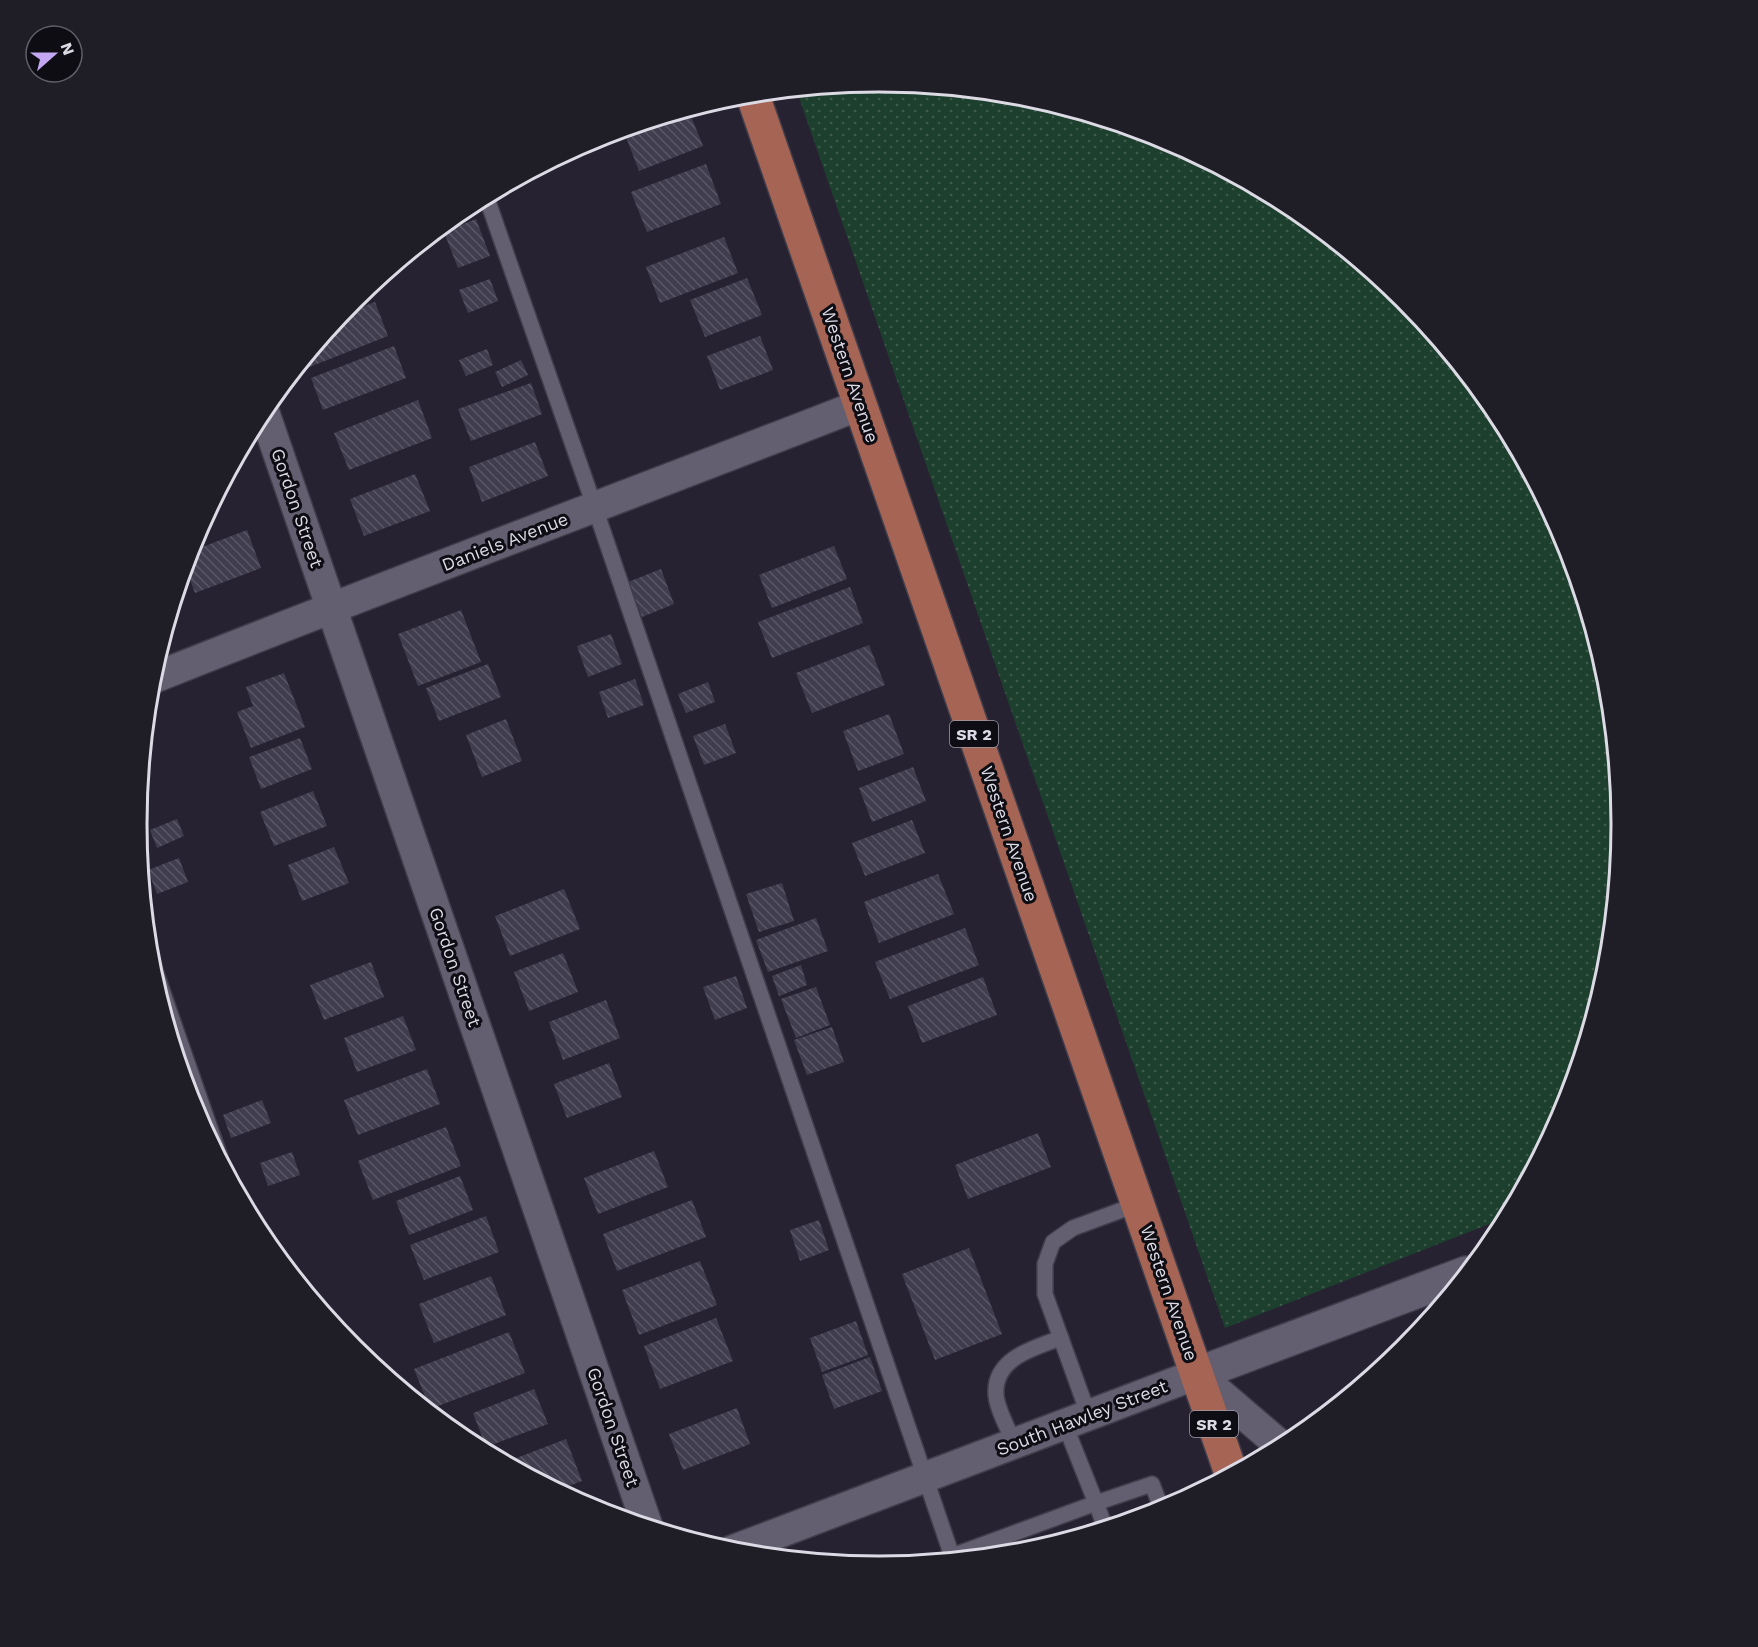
<svg xmlns="http://www.w3.org/2000/svg" width="1758" height="1647" font-family="'Work Sans',sans-serif">
  <style>
    .park { fill: url(#park-dots) }
    .building { fill: url(#building-back-hatch) }
    .lines { fill: none; stroke-linecap: round; stroke-linejoin: round }
    .service-casing { stroke: #403d4b; stroke-width: 18 }
    .minor-casing { stroke: #403d4b; stroke-width: 33 }
    .tertiary-casing { stroke: #403d4b; stroke-width: 36 }
    .primary-casing { stroke: #403d4b; stroke-width: 36 }
    .service { stroke: #635f71; stroke-width: 15 }
    .minor { stroke: #635f71; stroke-width: 30 }
    .tertiary { stroke: #635f71; stroke-width: 33 }
    .primary { stroke: #a66455; stroke-width: 33 }
    .labels { text-anchor: middle; stroke-width: 6; stroke-linejoin: round; paint-order: stroke }
    .shield { fill: #0f0d14; stroke: #9e9ca6; stroke-width: 1.5 }
    .shield-label { font-size: 16px; font-weight: bold; fill: #dcdae5 }
    .street-label { font-size: 18px; fill: #dcdae5; stroke: #0f0d14 }
    .rim { fill: none; stroke: #dcdae5; stroke-width: 3 }
  </style>
  <defs>
    <pattern id="park-dots" width="8" height="8" patternUnits="userSpaceOnUse" patternTransform="scale(1.5)"><rect width="8" height="8" fill="#1d3f2d"/><path d="M2 2h.1M6 6h.1" fill="none" stroke="#3d5a4b" stroke-width="1.8" stroke-linecap="round"/></pattern>
    <pattern id="building-back-hatch" width="6" height="6" patternUnits="userSpaceOnUse" patternTransform="scale(1.5)"><rect width="6" height="6" fill="#3f3d4e"/><path d="M-1 5l2 2M0 0l6 6M5-1l2 2" fill="none" stroke="#5a5867"/></pattern>
  </defs>
  <rect width="100%" height="100%" fill="#262232"/>
  <polygon class="park" points="879,81 1024,95 1163,138 1292,206 1404,299 1497,411 1565,540 1607,679 1621,824 1607,969 1565,1108 1507,1217 1225,1328 796,89"/>
  <g class="building">
    <polygon points="688,109 703,146 639,171 623,129"/>
    <polygon points="706,164 721,204 647,232 631,192"/>
    <polygon points="476,219 490,256 458,268 444,232"/>
    <polygon points="724,237 738,273 660,303 646,267"/>
    <polygon points="747,278 762,315 705,337 690,300"/>
    <polygon points="490,279 498,301 468,313 459,290"/>
    <polygon points="375,281 379,291 351,302 354,298"/>
    <polygon points="375,302 388,336 307,368 304,359 340,315"/>
    <polygon points="760,336 773,370 720,390 707,356"/>
    <polygon points="394,346 406,378 323,410 311,378"/>
    <polygon points="487,349 493,365 466,376 459,360"/>
    <polygon points="521,360 528,375 502,387 495,372"/>
    <polygon points="531,383 542,414 471,441 458,409"/>
    <polygon points="418,400 432,438 349,470 334,433"/>
    <polygon points="535,442 548,476 482,502 469,467"/>
    <polygon points="415,474 430,511 364,536 350,499"/>
    <polygon points="247,530 261,568 195,593 185,566 189,552"/>
    <polygon points="834,546 847,579 772,608 759,575"/>
    <polygon points="661,569 674,604 642,617 628,582"/>
    <polygon points="850,587 863,623 772,658 758,622"/>
    <polygon points="461,610 481,662 418,686 398,634"/>
    <polygon points="611,634 622,664 588,677 577,646"/>
    <polygon points="869,645 885,685 812,713 796,673"/>
    <polygon points="488,664 501,697 439,721 426,688"/>
    <polygon points="284,673 305,727 251,748 237,712 253,706 246,687"/>
    <polygon points="635,679 644,705 608,718 599,692"/>
    <polygon points="708,682 715,702 686,713 678,694"/>
    <polygon points="889,714 904,754 858,771 843,731"/>
    <polygon points="506,719 522,761 482,777 466,735"/>
    <polygon points="725,724 736,753 704,765 693,736"/>
    <polygon points="300,738 312,769 261,789 249,757"/>
    <polygon points="913,767 926,801 872,822 859,788"/>
    <polygon points="313,791 327,826 274,846 260,812"/>
    <polygon points="177,819 184,836 157,848 150,830"/>
    <polygon points="912,820 925,853 865,876 852,843"/>
    <polygon points="334,847 349,883 302,901 288,865"/>
    <polygon points="179,858 188,882 157,894 148,870"/>
    <polygon points="938,874 954,914 879,943 864,902"/>
    <polygon points="782,883 794,921 759,932 746,894"/>
    <polygon points="564,889 580,929 510,956 495,916"/>
    <polygon points="816,918 828,951 768,972 756,940"/>
    <polygon points="965,928 979,965 890,999 875,962"/>
    <polygon points="563,953 578,992 529,1011 514,972"/>
    <polygon points="371,962 384,997 324,1020 310,985"/>
    <polygon points="801,965 807,985 779,996 772,976"/>
    <polygon points="736,976 747,1008 715,1020 703,987"/>
    <polygon points="983,977 997,1015 922,1043 908,1006"/>
    <polygon points="816,987 830,1025 796,1038 781,999"/>
    <polygon points="606,1000 620,1038 563,1060 549,1022"/>
    <polygon points="403,1016 416,1050 357,1072 344,1038"/>
    <polygon points="832,1027 844,1062 807,1075 794,1040"/>
    <polygon points="609,1063 622,1097 567,1118 554,1084"/>
    <polygon points="427,1069 440,1104 358,1135 344,1100"/>
    <polygon points="262,1100 271,1123 231,1138 223,1115"/>
    <polygon points="446,1127 461,1166 373,1200 358,1161"/>
    <polygon points="1038,1133 1051,1167 968,1199 955,1165"/>
    <polygon points="654,1151 668,1187 598,1214 584,1178"/>
    <polygon points="292,1152 300,1175 268,1186 260,1163"/>
    <polygon points="460,1176 473,1210 409,1235 396,1201"/>
    <polygon points="692,1200 706,1237 617,1271 603,1234"/>
    <polygon points="486,1216 499,1252 424,1280 410,1245"/>
    <polygon points="819,1220 829,1250 800,1261 790,1230"/>
    <polygon points="969,1248 1002,1334 935,1360 902,1274"/>
    <polygon points="700,1261 717,1305 639,1335 622,1290"/>
    <polygon points="491,1276 506,1315 434,1343 419,1304"/>
    <polygon points="716,1318 733,1361 660,1389 644,1346"/>
    <polygon points="856,1321 868,1355 822,1372 810,1338"/>
    <polygon points="509,1332 525,1373 430,1409 414,1369"/>
    <polygon points="870,1357 882,1391 834,1409 822,1375"/>
    <polygon points="534,1389 548,1424 486,1447 473,1413"/>
    <polygon points="737,1408 750,1444 683,1470 669,1434"/>
    <polygon points="566,1439 582,1481 558,1490 506,1462"/>
  </g>
  <g class="lines">
    <g class="service-casing">
      <g id="service">
        <polyline points="486,196 595,508 953,1559"/>
        <polyline points="149,953 220,1157"/>
        <polyline points="1089,1416 1045,1294 1045,1264 1053,1242 1073,1228 1138,1204"/>
        <path d="M 1015,1444 C 1009,1431 997,1409 996,1395 C 993,1359 1033,1348 1061,1338"/>
        <polyline points="1105,1527 1096,1503 1152,1484 1162,1510"/>
        <polyline points="952,1556 1096,1503 1065,1425"/>
      </g>
    </g>
    <g class="minor-casing">
      <g id="minor">
        <polyline points="263,409 647,1525"/>
        <path d="M 151,679 C 386,585 624,497 860,405"/>
        <polyline points="731,1551 1197,1374 1281,1446"/>
      </g>
    </g>
    <g class="tertiary-casing">
      <polyline id="tertiary" points="1197,1374 1466,1273"/>
    </g>
    <g class="primary-casing">
      <polyline id="primary" points="752,93 1231,1473"/>
    </g>
    <use href="#service" class="service"/>
    <use href="#minor" class="minor"/>
    <use href="#tertiary" class="tertiary"/>
    <use href="#primary" class="primary"/>
  </g>
  <g class="labels">
    <g class="shield">
      <rect x="950" y="721" width="48" height="26" rx="4.5"/>
      <rect x="1190" y="1411" width="48" height="26" rx="4.5"/>
    </g>
    <g class="shield-label">
      <text x="974" y="740">SR 2</text>
      <text x="1214" y="1430">SR 2</text>
    </g>
    <g class="street-label">
      <text transform="translate(850 375) rotate(71)" y="6">Western Avenue</text>
      <text transform="translate(297 508) rotate(71)" y="6">Gordon Street</text>
      <text transform="translate(505 542) rotate(-21)" y="6">Daniels Avenue</text>
      <text transform="translate(1009 834) rotate(71)" y="6">Western Avenue</text>
      <text transform="translate(455 967) rotate(71)" y="6">Gordon Street</text>
      <text transform="translate(1169 1293) rotate(71)" y="6">Western Avenue</text>
      <text transform="translate(1082 1418) rotate(-21)" y="6">South Hawley Street</text>
      <text transform="translate(613 1427) rotate(71)" y="6">Gordon Street</text>
    </g>
  </g>
  <path d="M0 0H1758V1647H0ZM147 824a732 732 0 1 1 1464 0a732 732 0 1 1-1464 0Z" fill="#1f1d25" fill-rule="evenodd"/>
  <path class="rim" d="M147 824a732 732 0 1 1 1464 0a732 732 0 1 1-1464 0Z"/>
  <g transform="translate(54 54) rotate(69)"><circle r="28" fill="#0f0d14" stroke="#615f68" stroke-width="1.5"/>
  <path d="M0-4.5L10 22L0 15L-10 22Z" fill="#c3a7f2"/>
  <text y="-9" font-size="16" font-weight="bold" text-anchor="middle" fill="#dcdae5">N</text>
  </g>
</svg>
